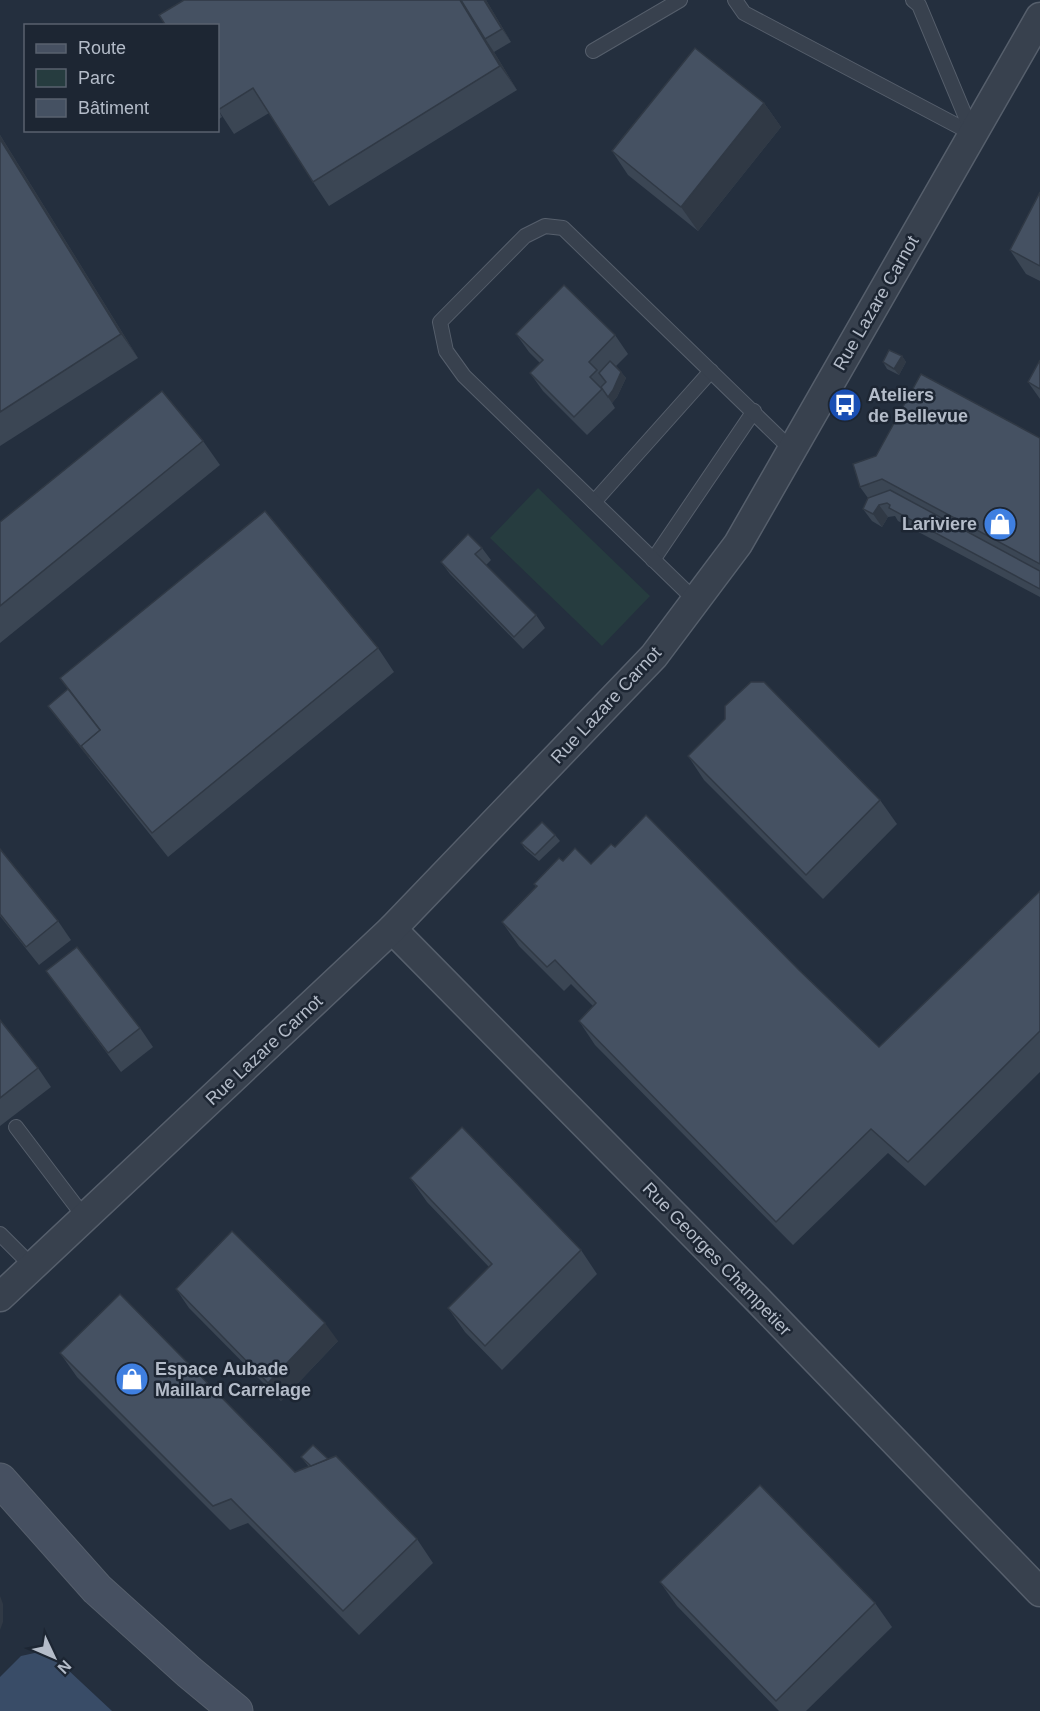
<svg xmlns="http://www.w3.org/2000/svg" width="1040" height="1711" font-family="Helvetica,sans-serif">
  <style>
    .green { fill: #263c3f }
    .water { fill: #394c67 }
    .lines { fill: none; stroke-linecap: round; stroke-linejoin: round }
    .lane-casing { stroke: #565f6c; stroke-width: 16 }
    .street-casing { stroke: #565f6c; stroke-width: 31 }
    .secondary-casing { stroke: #565f6c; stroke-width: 35 }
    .lane { stroke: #38414e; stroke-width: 14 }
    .street { stroke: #38414e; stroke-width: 28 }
    .secondary { stroke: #465061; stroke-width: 33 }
    .wall { fill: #3b4654 }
    .shaded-wall { fill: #303945 }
    .building { fill: #455162; stroke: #303945; stroke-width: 1.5 }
    .labels { text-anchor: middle; stroke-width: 5; stroke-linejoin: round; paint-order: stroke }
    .street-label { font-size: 18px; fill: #b4bcc9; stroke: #1d2633 }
    .poi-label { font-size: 18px; font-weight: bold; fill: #b4bcc9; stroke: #1d2633; text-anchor: start }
  </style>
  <rect width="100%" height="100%" fill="#242f3e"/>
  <polygon class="green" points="538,488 650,596 602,646 490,538"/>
  <polygon class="water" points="39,1652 52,1655 112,1711 0,1711 0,1677 21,1656"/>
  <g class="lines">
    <g class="lane-casing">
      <g id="lane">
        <polyline points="735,0 744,13 973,134"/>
        <polyline points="913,0 919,5 972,132"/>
        <polyline points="593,51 680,0"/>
        <polyline points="594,502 711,371"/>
        <polyline points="653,560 754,411"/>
        <polyline points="696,601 464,376 446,351 440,322 525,236 545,226 563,228 792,450"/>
        <polyline points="16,1127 85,1218"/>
        <polyline points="0,1234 33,1267"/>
      </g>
    </g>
    <g class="street-casing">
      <g id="street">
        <polyline points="392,929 758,1300 1040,1592"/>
        <polyline points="0,1297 392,929 654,656 738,544 1040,17"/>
      </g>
    </g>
    <g class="secondary-casing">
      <polyline id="secondary" points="0,1480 97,1589 189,1672 236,1711"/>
    </g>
    <use href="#lane" class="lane"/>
    <use href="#street" class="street"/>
    <use href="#secondary" class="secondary"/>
  </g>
  <g class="wall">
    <polygon points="486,0 511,42 494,52 517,90 329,206 313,182 269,113 234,134 219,111 222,117 218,120 218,26"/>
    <polygon points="764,103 781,127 698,231 628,175 612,151"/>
    <polygon points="0,135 138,358 0,446"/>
    <polygon points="1040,192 1040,281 1026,274 1010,250"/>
    <polygon points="516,334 615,335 628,354 616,366 626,378 617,397 612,403 615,408 587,435 543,391 530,373 540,363 529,352"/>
    <polygon points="902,356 906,362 899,375 887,369 883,362"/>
    <polygon points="1040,360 1040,399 1028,382"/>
    <polygon points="1040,438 1040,597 898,521 895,516 888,517 882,527 872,521 863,509 868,498 860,487 853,464"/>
    <polygon points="203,441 220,465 0,643 0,522"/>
    <polygon points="482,548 491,560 486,565 536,615 545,628 523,649 450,574 441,562"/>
    <polygon points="378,648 394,672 168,857 57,718 48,706 68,689 60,678"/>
    <polygon points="688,756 880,800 897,824 823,899 704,780"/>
    <polygon points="555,835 560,841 539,861 525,849 521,843"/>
    <polygon points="0,849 58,921 71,940 39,965 0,916"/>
    <polygon points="563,861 591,864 799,970 879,1047 1040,891 1040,1072 925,1186 888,1153 793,1245 595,1045 579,1021 593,1006 571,984 564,991 519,946 502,922 536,887 534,884"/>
    <polygon points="46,971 140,1028 153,1047 121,1072"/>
    <polygon points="0,1020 38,1068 51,1087 0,1126"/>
    <polygon points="410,1178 581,1250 597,1274 502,1370 465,1332 448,1308 489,1267 427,1202"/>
    <polygon points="176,1289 338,1341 281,1401 189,1308"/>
    <polygon points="60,1353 295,1472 309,1467 301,1457 328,1459 417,1539 433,1563 359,1635 248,1523 230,1530 77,1377"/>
    <polygon points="660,1582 875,1603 892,1627 806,1711 779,1711 677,1606"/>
  </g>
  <g class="shaded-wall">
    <polygon points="460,0 494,52 517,90 500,66"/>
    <polygon points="484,0 486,0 511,42 502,29"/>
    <polygon points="764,103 781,127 698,231 681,207"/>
    <polygon points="0,135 138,358 121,334 0,139"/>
    <polygon points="902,356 906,362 899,375 894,369"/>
    <polygon points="621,372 626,378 617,397 612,403 608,397"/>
    <polygon points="879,505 888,517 882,527 873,514"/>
    <polygon points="325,1323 338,1341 281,1401 268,1383"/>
    <polygon points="0,1596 3,1604 3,1622 0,1630"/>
  </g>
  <g class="building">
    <polygon points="184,0 460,0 500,66 313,182 253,88 218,110 218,26 166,26 159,15"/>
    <polygon points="461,0 484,0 502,29 485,39"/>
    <polygon points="695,48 764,103 681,207 612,151"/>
    <polygon points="0,139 121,334 0,412"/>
    <polygon points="1040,192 1040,266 1010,250"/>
    <polygon points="564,285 615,335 589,362 597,370 590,377 602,389 574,417 530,373 543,360 516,334"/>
    <polygon points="889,350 902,356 894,369 883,362"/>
    <polygon points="1040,360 1040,389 1028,382"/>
    <polygon points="610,361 621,372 613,390 608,397 601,387 606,382 599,373"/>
    <polygon points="921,374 1040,438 1040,564 882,479 860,487 853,464 876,456"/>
    <polygon points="162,391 203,441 0,606 0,522"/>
    <polygon points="890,490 1040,571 1040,589 889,508 890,505 887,503 879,505 873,514 863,509 868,498"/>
    <polygon points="265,511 378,648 152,833 81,746 100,730 60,678"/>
    <polygon points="468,534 482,548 475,554 536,615 514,637 441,562"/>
    <polygon points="751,682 764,682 880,800 806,875 688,756 725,719 725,706"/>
    <polygon points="68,689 100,730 81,746 89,757 48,706"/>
    <polygon points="646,815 799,970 879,1047 1040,891 1040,1031 908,1162 871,1129 776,1222 579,1021 596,1003 555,960 547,967 502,922 537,886 534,884 559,858 563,861 575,848 591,864 611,844 615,847"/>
    <polygon points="542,822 555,835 535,855 521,843"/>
    <polygon points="0,849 58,921 26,947 0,914"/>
    <polygon points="77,947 140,1028 108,1053 46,971"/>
    <polygon points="0,1020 38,1068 0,1098"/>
    <polygon points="462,1127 581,1250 485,1346 448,1308 492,1264 410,1178"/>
    <polygon points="232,1231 325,1323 268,1383 176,1289"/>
    <polygon points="120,1294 295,1472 336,1456 417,1539 343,1611 231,1499 213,1506 60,1353"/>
    <polygon points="313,1445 328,1459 311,1466 301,1457"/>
    <polygon points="760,1485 875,1603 776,1701 660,1582"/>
  </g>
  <defs>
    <g id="bus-disc" transform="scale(1.725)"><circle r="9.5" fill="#1a4fb4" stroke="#1d2633"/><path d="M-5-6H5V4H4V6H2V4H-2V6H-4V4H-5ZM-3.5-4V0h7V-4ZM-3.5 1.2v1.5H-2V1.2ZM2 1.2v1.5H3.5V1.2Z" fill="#fff"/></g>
    <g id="shop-disc" transform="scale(1.725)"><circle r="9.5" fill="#3f7fe0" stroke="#1d2633"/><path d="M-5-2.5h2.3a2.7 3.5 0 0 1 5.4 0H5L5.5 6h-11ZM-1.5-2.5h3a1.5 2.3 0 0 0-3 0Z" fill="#fff"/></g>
  </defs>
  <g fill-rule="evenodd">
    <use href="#bus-disc" x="845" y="405"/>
    <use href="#shop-disc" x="1000" y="524"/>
    <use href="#shop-disc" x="132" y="1379"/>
  </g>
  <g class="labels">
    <g class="street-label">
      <text transform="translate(876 303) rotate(-60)" y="6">Rue Lazare Carnot</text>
      <text transform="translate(606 705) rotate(-47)" y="6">Rue Lazare Carnot</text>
      <text transform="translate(264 1050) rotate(-43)" y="6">Rue Lazare Carnot</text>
      <text transform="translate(717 1259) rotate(46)" y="6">Rue Georges Champetier</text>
    </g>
    <g class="poi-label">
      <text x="868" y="401">Ateliers<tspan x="868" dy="21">de Bellevue</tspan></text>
      <text x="977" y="530" text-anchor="end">Lariviere</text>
      <text x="155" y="1375">Espace Aubade<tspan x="155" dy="21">Maillard Carrelage</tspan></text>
    </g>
  </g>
  <rect x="24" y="24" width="195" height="108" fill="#1d2633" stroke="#59626f" stroke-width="1.5"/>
  <rect x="36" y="44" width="30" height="9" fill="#465061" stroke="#59626f" stroke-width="1.5"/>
  <text x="78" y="54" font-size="18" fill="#b4bcc9">Route</text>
  <rect x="36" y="69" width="30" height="18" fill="#263c3f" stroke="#59626f" stroke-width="1.5"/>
  <text x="78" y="84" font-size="18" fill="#b4bcc9">Parc</text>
  <rect x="36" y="99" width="30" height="18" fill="#455162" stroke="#59626f" stroke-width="1.5"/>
  <text x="78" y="114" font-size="18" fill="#b4bcc9">Bâtiment</text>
  <g transform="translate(54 1657) rotate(134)" stroke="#1d2633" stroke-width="4.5" paint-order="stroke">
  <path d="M0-4.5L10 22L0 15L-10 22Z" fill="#b4bcc9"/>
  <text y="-9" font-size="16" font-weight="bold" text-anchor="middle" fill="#b4bcc9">N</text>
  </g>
</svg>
